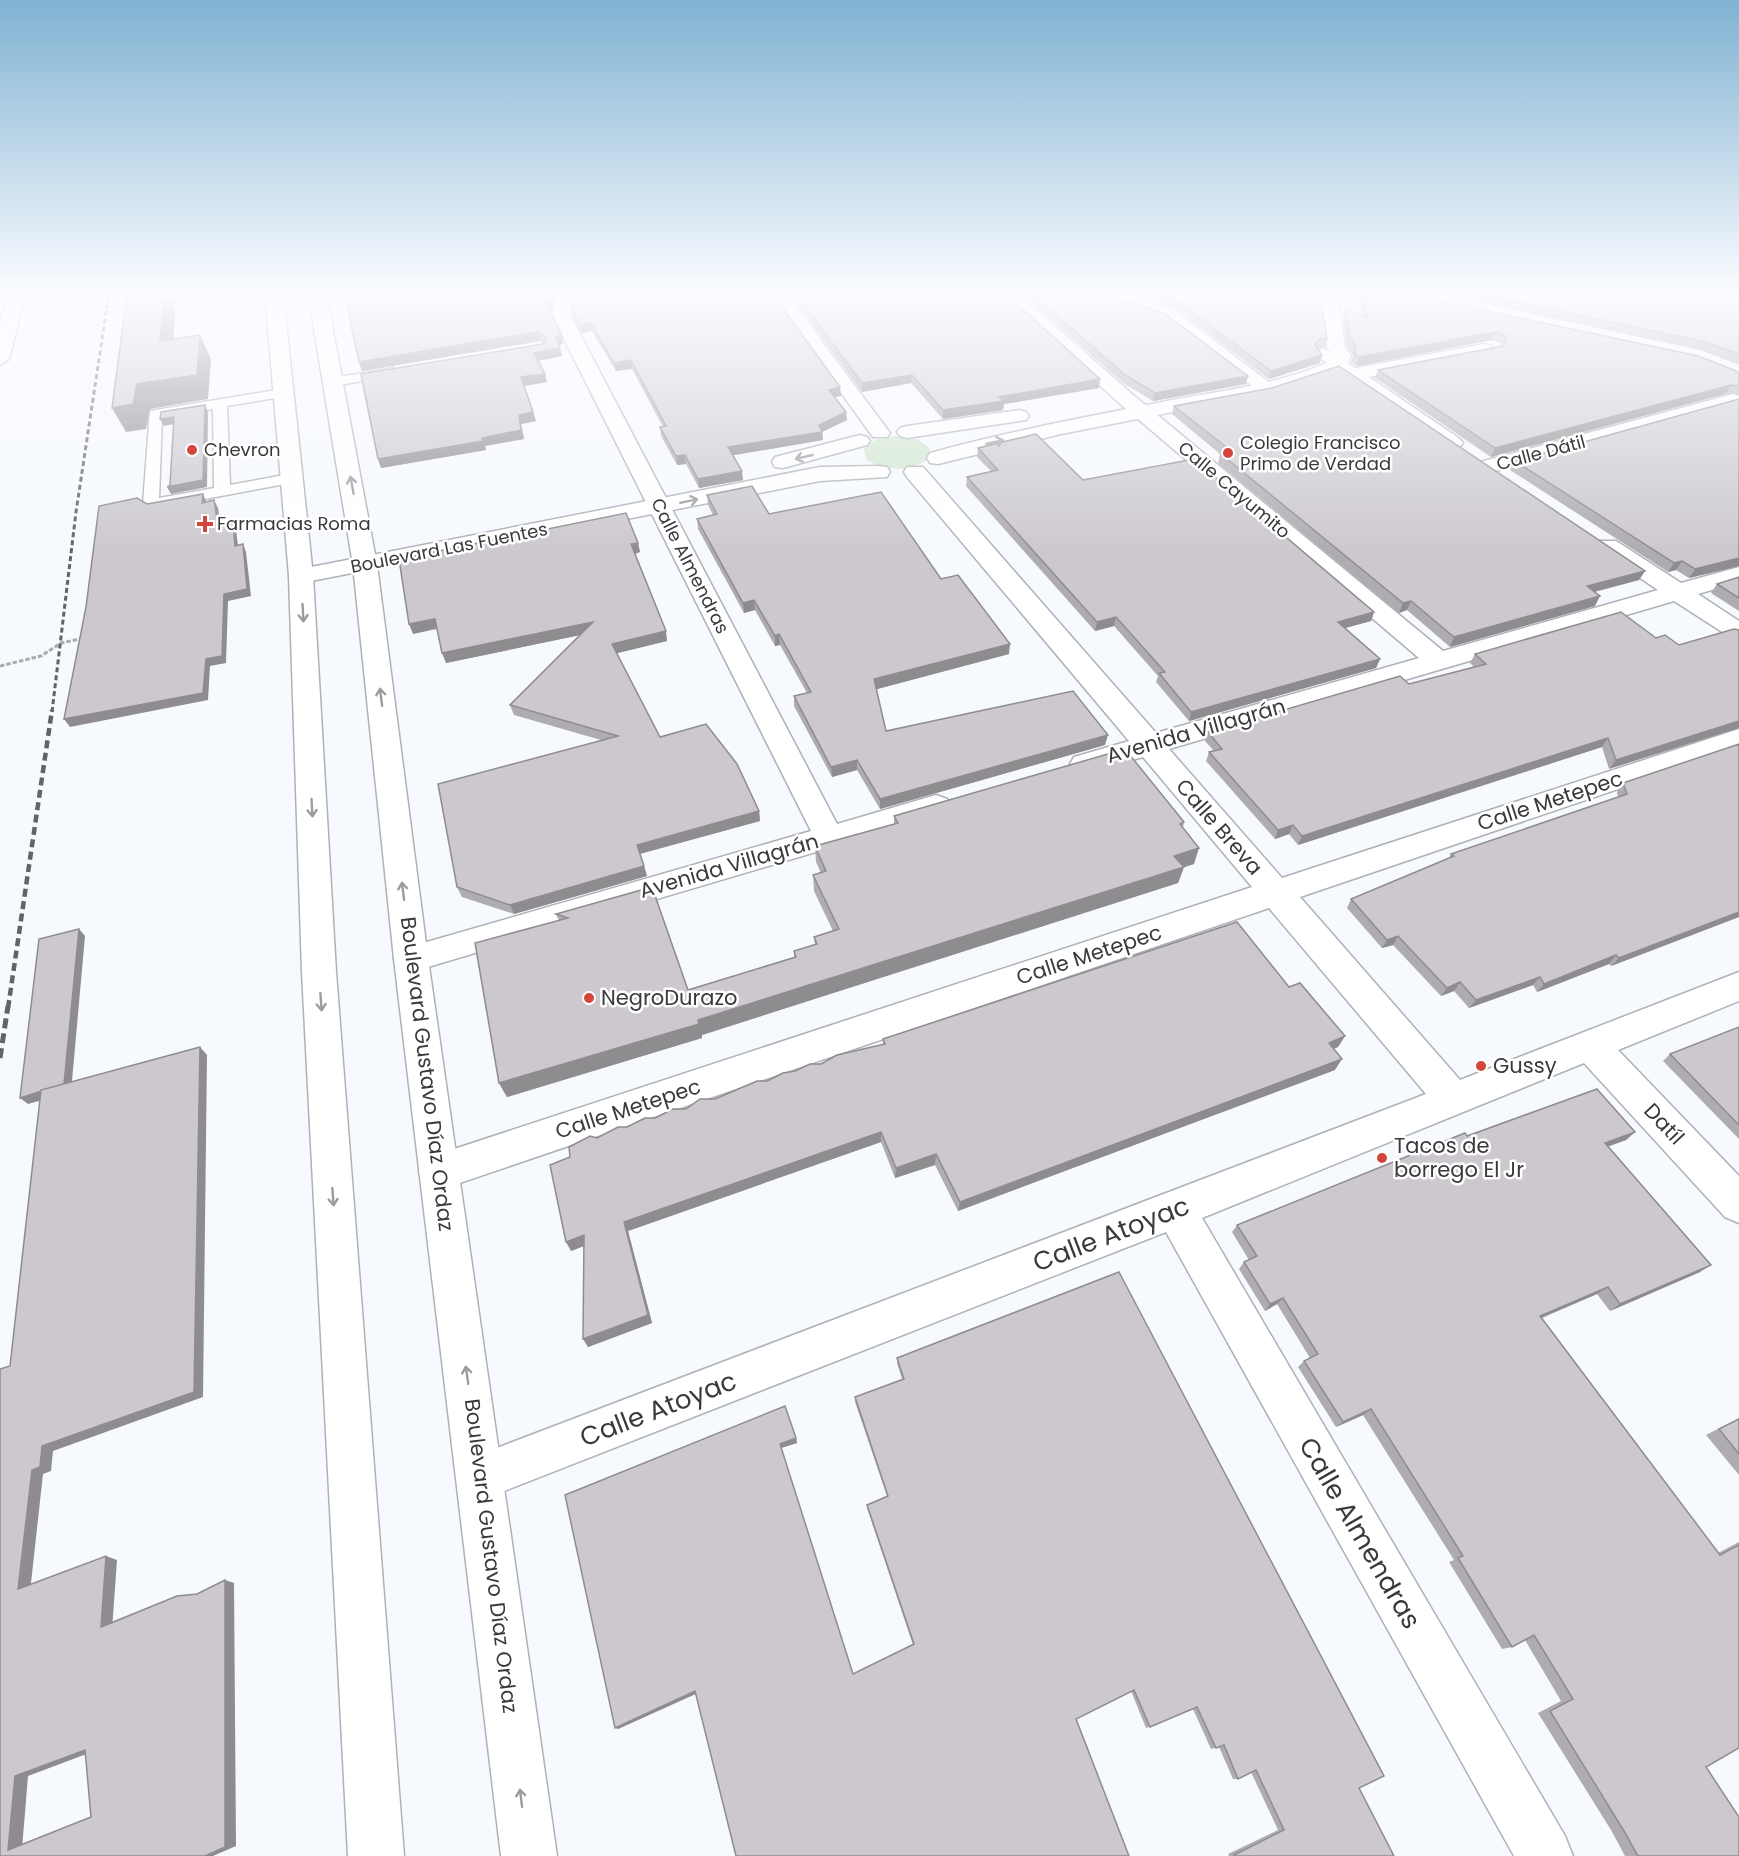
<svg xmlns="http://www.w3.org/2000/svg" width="1739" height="1856" font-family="Poppins,sans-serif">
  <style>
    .green { fill: #d0e6cd }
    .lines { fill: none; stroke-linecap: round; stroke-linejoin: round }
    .service-casing { stroke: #aeb1b7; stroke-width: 3 }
    .minor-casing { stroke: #aeb1b7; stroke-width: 3 }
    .tertiary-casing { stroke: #aeb1b7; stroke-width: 3 }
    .primary-casing { stroke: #aeb1b7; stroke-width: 3 }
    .path { stroke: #a9abb0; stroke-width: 3; stroke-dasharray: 4.5 2; stroke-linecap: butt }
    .service { fill: #fff; fill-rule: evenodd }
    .minor { fill: #fff; fill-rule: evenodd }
    .tertiary { fill: #fff; fill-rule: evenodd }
    .primary { fill: #fff; fill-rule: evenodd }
    .rail-far2 { stroke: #626366; stroke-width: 3; stroke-dasharray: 5 3; stroke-linecap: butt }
    .rail-far1 { stroke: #626366; stroke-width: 4.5; stroke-dasharray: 8 4.5; stroke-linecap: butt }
    .rail { stroke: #626366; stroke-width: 5; stroke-dasharray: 10 5; stroke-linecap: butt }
    .wall { fill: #afacb1 }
    .shaded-wall { fill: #8f8c90 }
    .building { fill: #ccc8ce; stroke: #8f8c90; stroke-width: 1.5; fill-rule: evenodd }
    .oneway { stroke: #9c9c9e }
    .poi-dot { fill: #d3453b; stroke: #fff; stroke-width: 2 }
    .labels { text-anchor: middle; stroke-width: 5; stroke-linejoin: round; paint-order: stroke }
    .far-poi-label { font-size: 18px; fill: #393a3d; stroke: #fff; text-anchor: start }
    .far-street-label { font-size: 18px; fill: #393a3d; stroke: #fff }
    .street-label { font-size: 21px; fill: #393a3d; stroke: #fff }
    .poi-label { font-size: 21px; fill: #393a3d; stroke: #fff; text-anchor: start }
    .near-street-label { font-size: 26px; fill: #393a3d; stroke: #fff }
  </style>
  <rect width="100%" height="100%" fill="#f6f9fe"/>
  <path class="green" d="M 895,436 L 917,439 L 930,448 L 928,459 C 910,472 884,472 866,459 L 864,448 L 875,440 Z"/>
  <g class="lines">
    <g class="service-casing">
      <g id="service">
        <polygon points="393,368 400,372 398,375 333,386 326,382 333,378"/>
        <path d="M 282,389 L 289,393 L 287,396 L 227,406 L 230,485 L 290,474 L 296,476 L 298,479 L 296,482 L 151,509 L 145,507 L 143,504 L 150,411 ZM 213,409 L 214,488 L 159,498 L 162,417 Z"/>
      </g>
    </g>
    <g class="minor-casing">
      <g id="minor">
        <polygon points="8,293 26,293 9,359 0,365 0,324"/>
        <polygon points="560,293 578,293 570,315 837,824 936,795 947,799 951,806 947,813 411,972 399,968 394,959 399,950 811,831 552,315"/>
        <polygon points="769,293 786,293 887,429 890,433 887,437 873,437"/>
        <polygon points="998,293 1017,293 1132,394 1443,651 1658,590 1600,551 1596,546 1600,541 1616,541 1681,583 1739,567 1739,582 1698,594 1739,621 1739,640 1730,637 1674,601 1169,749 1282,878 1739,729 1739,748 1300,897 1460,1080 1739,972 1739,1001 1618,1050 1739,1176 1739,1223 1725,1217 1584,1063 1202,1218 1565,1836 1573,1856 1514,1856 1166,1232 481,1500 465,1493 458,1477 465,1461 481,1454 1426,1094 1269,908 439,1190 425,1185 419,1172 425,1159 439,1154 1252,887 1143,757 1084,774 1074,771 1070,764 1074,757 1129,741 907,477 904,472 907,467 923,467 1156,733 1419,658 1118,402"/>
        <polygon points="1093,293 1119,293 1175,311 1278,389 1268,395 1261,393 1163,319 1095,297"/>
        <polygon points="1484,344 1491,346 1493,350 1491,354 1369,377 1460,439 1463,443 1460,447 1446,447 1314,354 1323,348 1356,368"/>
        <polygon points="1733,394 1739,396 1739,404 1488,473 1480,472 1477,467 1480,462"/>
      </g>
    </g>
    <g class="tertiary-casing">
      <g id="tertiary">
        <path d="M 1319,293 L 1337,293 L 1345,348 L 1351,356 L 1346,368 L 1290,389 L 1061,434 L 938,464 L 930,463 L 927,458 L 930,453 C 1010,431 1091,416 1172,400 C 1226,390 1280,384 1331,361 L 1333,356 L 1327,348 Z"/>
        <polygon points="1019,410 1026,412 1029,416 1026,420 907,438 900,436 897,432 900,428 907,426"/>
        <polygon points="860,435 867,437 870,441 867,445 783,468 775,467 772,462 775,457"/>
        <polygon points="879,466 887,467 890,472 887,477 820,481 301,583 292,581 289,576 292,571 301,569 820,467"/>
      </g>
    </g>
    <g class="primary-casing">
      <g id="primary">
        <polygon points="265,293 283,293 313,576 336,972 404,1856 348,1856 302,972 289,576"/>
        <polygon points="308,293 326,293 377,565 428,959 557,1856 501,1856 394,959 353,565"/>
      </g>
    </g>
    <polyline class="path" points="0,666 41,656 61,643 85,638"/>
    <use href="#service" class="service"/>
    <use href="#minor" class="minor"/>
    <use href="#tertiary" class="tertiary"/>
    <use href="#primary" class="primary"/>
    <polyline class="rail-far2" points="52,712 76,512 109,293"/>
    <polyline class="rail-far1" points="8,1008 52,710"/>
    <polyline class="rail" points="0,1058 8,1006"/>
  </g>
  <g class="wall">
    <polygon points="559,293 551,312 562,335 563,343 559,345 562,356 538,361 545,374 547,382 524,386 533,412 536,421 521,424 524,439 485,446 486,450 381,468 378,459 544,343 540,341 362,371 359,362"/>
    <polygon points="789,293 1005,293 1099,388 1004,404 1003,410 943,419 911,383 862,392"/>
    <polygon points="1021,293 1102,293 1248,376 1246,384 1153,401 1123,383"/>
    <polygon points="1127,293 1303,293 1327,339 1325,348 1317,348 1322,355 1320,363 1269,379 1176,309"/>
    <polygon points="1357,293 1404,293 1739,372 1739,394 1725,394 1491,457 1375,378 1378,370 1502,346 1501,343 1492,340 1357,366 1351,362 1353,355 1347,347 1343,317 1345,309 1362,315"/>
    <polygon points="1434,293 1739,293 1739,365 1700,350"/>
    <polygon points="571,307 841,396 835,397 847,420 822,432 823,440 733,455 743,480 699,488 686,464 677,465 661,436 660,427 663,427 632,369 616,371 591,330 582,334 572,315"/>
    <polygon points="1174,406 1645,571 1639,580 1595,592 1595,606 1450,647 1407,610 1399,613 1218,463 1220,454 1172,414"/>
    <polygon points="978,448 1083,480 1374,612 1371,621 1345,628 1380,659 1376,668 1189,721 1156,682 1158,676 1114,626 1095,631 966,486 967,477 991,471 977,457"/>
    <polygon points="1515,461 1739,566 1689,578 1676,570 1668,572 1510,470"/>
    <polygon points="707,495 769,514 941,579 1009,654 876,689 886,731 1105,745 880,809 857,770 832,777 794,706 794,696 807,693 780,645 775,646 755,610 744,613 698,529 697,519 713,515 708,505"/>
    <polygon points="638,543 640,552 635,554 667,641 616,653 660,737 759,811 760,821 640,854 647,876 514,914 462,897 457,887 601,740 514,715 510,705 580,635 446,663 437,629 413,634"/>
    <polygon points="1739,577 1739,611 1711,593 1717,584"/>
    <polygon points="1734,629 1609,769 1602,747 1298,845 1289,834 1275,839 1206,761 1209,752 1214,751 1205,741 1208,732 1409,684 1474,667 1470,663 1475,654 1656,638 1679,645"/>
    <polygon points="1623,783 1739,917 1611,966 1609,964 1537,992 1533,985 1469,1008 1454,991 1441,996 1393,945 1382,948 1347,908 1351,899 1449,858 1451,854 1618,797 1617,792"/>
    <polygon points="894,816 1184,822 1183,827 1194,864 1184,867 1178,883 702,1035 702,1038 507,1097 499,1083 559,921 556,914 652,887 688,990 794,957 794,951 815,945 814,937 833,931 814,891 813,875 821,873 816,862 815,846 894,824"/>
    <polygon points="1289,987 1345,1036 1338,1047 1334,1049 1335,1070 958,1211 935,1165 895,1178 881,1142 628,1231 652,1323 588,1347 584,1246 571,1251 570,1157 597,1138 767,1081 795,1071 883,1044 883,1039"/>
    <polygon points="1739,1027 1739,1139 1663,1061 1670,1054"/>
    <polygon points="1635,1132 1626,1140 1608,1146 1700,1272 1610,1311 1597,1294 1542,1318 1718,1553 1739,1542 1739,1748 1706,1767 1739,1856 1625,1856 1611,1830 1538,1713 1561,1701 1525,1640 1512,1647 1502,1649 1449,1562 1454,1560 1363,1415 1336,1427 1298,1367 1304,1361 1310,1358 1277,1304 1265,1311 1239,1269 1244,1262 1249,1260 1232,1232 1237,1225 1467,1136"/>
    <polygon points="897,1358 1359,1788 1394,1856 1229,1856 1228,1854 1278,1830 1251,1772 1238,1779 1233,1779 1219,1747 1211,1749 1193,1709 1146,1728 1131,1691 696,1693 618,1729 565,1495 796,1438 797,1443 781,1448 853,1674 913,1645 867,1508 867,1505 887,1496 855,1402 855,1397 902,1379 897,1363"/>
    <polygon points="1739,1418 1739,1475 1706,1435"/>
  </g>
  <g class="shaded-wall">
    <polygon points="164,293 176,293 172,365 160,341"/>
    <polygon points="554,293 559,293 550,314 548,306"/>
    <polygon points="590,322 591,330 582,334 581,326"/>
    <polygon points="538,332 540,341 362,371 359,362"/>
    <polygon points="1495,332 1492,340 1357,366 1359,357"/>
    <polygon points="200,335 211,359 208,399 150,409 146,429 126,432 112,408 137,384"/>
    <polygon points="562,335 563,343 558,346 556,337"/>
    <polygon points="560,348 562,356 536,361 534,353"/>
    <polygon points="1322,355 1320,363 1269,379 1271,371"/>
    <polygon points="631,360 632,369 616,371 614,363"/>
    <polygon points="545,374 547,382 523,386 521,377"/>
    <polygon points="912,375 911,383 862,392 862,383"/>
    <polygon points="1248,376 1246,384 1153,401 1155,393"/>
    <polygon points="1100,379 1099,388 1004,404 1003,410 943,419 943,410 999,397"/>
    <polygon points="1731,385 1725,394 1491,457 1495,448"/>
    <polygon points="840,387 841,396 829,398 829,390"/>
    <polygon points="205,405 208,412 207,487 171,494 167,487 203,480"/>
    <polygon points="533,412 536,421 521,424 524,439 485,446 486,450 381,468 378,459 519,415"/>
    <polygon points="846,412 847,420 822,432 823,440 729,456 728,447 819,425"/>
    <polygon points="174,417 178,423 164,426 160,419"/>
    <polygon points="685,455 686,464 677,465 676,456"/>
    <polygon points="742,471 743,480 699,488 698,479"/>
    <polygon points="203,494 206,501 206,510 202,503"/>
    <polygon points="214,500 218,508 222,533 218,526"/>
    <polygon points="233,522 236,530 239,553 235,546"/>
    <polygon points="638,543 640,552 633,554 631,544"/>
    <polygon points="243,544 246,552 251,596 228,601 226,663 210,666 208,700 70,727 64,719 224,594"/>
    <polygon points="1739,558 1739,566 1689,578 1695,569"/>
    <polygon points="1682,561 1676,570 1668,572 1674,563"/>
    <polygon points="1645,571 1639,580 1581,595 1587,586"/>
    <polygon points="1600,596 1595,606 1450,647 1454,637"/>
    <polygon points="754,600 755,610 744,613 743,603"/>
    <polygon points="1411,601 1407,610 1399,613 1403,603"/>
    <polygon points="1374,612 1371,621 1334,631 1338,622"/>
    <polygon points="1116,617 1114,626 1095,631 1097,622"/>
    <polygon points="435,619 438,628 413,634 409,624"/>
    <polygon points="593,622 595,632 446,663 442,653"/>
    <polygon points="666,631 667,641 614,654 612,644"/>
    <polygon points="779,634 780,645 775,646 775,636"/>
    <polygon points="1010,644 1009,654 874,690 874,679"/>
    <polygon points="1380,659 1376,668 1189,721 1191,712"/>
    <polygon points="1739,721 1739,728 1609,769 1616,760"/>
    <polygon points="1108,735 1105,745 880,809 880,799"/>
    <polygon points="1608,738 1602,747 1298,845 1302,836"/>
    <polygon points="857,760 857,770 832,777 831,767"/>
    <polygon points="759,811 760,821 639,854 637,845"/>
    <polygon points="1293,825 1289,834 1275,839 1278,830"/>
    <polygon points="1199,848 1194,864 1169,872 1174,856"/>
    <polygon points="644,866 647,876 514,914 510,905"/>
    <polygon points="1184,867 1178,883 702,1035 702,1038 507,1097 499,1083"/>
    <polygon points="1739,912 1739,917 1611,966 1619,958"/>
    <polygon points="79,929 85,936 71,1092 28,1104 20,1098"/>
    <polygon points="1398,936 1393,945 1382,948 1387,940"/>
    <polygon points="1616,955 1609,964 1537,992 1544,984"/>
    <polygon points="1540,977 1533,985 1469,1008 1476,1000"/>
    <polygon points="1460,982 1454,991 1441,996 1447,988"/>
    <polygon points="1345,1036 1338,1047 1322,1054 1329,1043"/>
    <polygon points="200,1047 207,1055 203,1397 53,1451 51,1471 43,1474 30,1592 18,1589 32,1470 42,1446"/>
    <polygon points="1342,1059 1335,1070 958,1211 960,1202"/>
    <polygon points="881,1132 881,1142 628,1231 652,1323 588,1347 583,1339 624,1222"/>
    <polygon points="1635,1132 1626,1140 1596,1151 1605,1143"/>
    <polygon points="936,1154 935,1165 895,1178 896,1168"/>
    <polygon points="584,1235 589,1244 571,1251 566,1242"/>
    <polygon points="1711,1265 1700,1272 1610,1311 1620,1304"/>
    <polygon points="1608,1287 1597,1294 1531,1322 1540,1316"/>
    <polygon points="1283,1298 1277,1304 1265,1311 1270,1304"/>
    <polygon points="1371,1409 1363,1415 1336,1427 1343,1422"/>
    <polygon points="796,1438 797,1443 781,1448 780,1444"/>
    <polygon points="106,1556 117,1560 112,1630 101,1627"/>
    <polygon points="225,1580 234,1583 236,1846 213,1856 205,1856"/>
    <polygon points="695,1691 698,1693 618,1729 615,1728"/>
    <polygon points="85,1750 97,1750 28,1776 22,1849 8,1850 15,1776"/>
  </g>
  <g class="building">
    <polygon points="127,293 164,293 160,341 200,335 197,375 137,384 133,404 112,408"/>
    <polygon points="344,293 554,293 548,306 562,335 556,337 560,348 534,353 545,374 521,377 533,412 519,415 521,430 482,438 483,441 378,459 361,374 543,344 547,338 538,332 359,362"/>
    <polygon points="575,293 772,293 840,387 829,390 846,412 819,425 822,432 728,447 742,471 698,479 685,455 676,456 660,427 666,426 631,360 614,363 590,322 581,326 571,307"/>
    <polygon points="795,293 1005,293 1100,379 999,397 1004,401 943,410 912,375 862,383"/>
    <polygon points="1031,293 1102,293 1164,313 1248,376 1155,393 1125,375"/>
    <polygon points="1154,293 1303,293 1321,300 1327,339 1319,339 1315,345 1322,355 1271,371 1177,301"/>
    <polygon points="1361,293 1404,293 1698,356 1739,372 1739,386 1731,385 1495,448 1378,370 1503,346 1507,341 1505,335 1495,332 1359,357 1354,354 1356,346 1350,339 1345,309 1368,317"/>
    <polygon points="1474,293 1739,293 1739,354 1705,342"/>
    <polygon points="1339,366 1645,571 1587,586 1600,596 1454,637 1411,601 1403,603 1221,454 1231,451 1174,406 1272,388"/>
    <polygon points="1739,399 1739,558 1695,569 1682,561 1674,563 1515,461"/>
    <polygon points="205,405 203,480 167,487 170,485 174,417 160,419 161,412"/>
    <polygon points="1036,434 1083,480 1194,459 1374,612 1338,622 1380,659 1191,712 1159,673 1165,672 1116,617 1097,622 967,477 998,470 978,448"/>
    <polygon points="752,486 769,514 881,492 941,579 958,575 1010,644 874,679 886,731 1073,691 1108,735 880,799 857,760 831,767 794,696 811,692 779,634 775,636 754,600 743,603 697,519 717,514 707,495"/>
    <polygon points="203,494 202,503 214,500 218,526 233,522 235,546 243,544 247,589 224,594 222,656 206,659 203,693 64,719 86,607 99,506 137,498 147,504"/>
    <polygon points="626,513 638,543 631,544 666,631 612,644 660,737 706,724 737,764 759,811 637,845 644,866 510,905 457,887 438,784 618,736 510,705 593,622 442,653 435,619 409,624 399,559"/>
    <polygon points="1739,577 1739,598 1717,584"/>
    <polygon points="1621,612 1656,638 1665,635 1679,645 1734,629 1739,630 1739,721 1616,760 1608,738 1302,836 1293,825 1278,830 1209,752 1222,749 1208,732 1400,676 1409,684 1486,664 1475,654"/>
    <polygon points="1739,744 1739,912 1619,958 1616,955 1544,984 1540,977 1476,1000 1460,982 1447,988 1398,936 1387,940 1351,899 1454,856 1451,854 1627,794 1623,783"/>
    <polygon points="1125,749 1184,822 1180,824 1199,848 1174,856 1184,867 698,1020 699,1024 499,1083 475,943 568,918 556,914 652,887 688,990 796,957 794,951 817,944 814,937 839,929 813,875 826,871 815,846 898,823 894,816"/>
    <polygon points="1237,922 1289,987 1300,983 1345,1036 1329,1043 1342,1059 960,1202 936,1154 896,1168 881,1132 624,1222 648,1315 583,1339 584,1235 566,1242 550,1165 570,1157 569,1147 590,1136 597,1138 618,1127 627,1127 645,1118 655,1118 673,1109 686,1109 700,1099 715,1099 757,1081 767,1081 783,1073 795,1071 810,1064 821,1064 837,1055 885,1044 883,1039"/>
    <polygon points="79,929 64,1084 20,1098 39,939"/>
    <polygon points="1739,1027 1739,1125 1670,1054"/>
    <path d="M 200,1047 L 194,1392 L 42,1446 L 40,1467 L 32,1470 L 18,1589 L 106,1556 L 101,1627 L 177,1596 L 197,1594 L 225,1580 L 225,1847 L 205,1856 L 0,1856 L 0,1369 L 10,1366 L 41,1090 ZM 85,1750 L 91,1817 L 8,1850 L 15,1776 Z"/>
    <polygon points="1597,1089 1635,1132 1605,1143 1711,1265 1620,1304 1608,1287 1540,1316 1720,1555 1739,1545 1739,1748 1706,1767 1739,1817 1739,1856 1638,1856 1624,1831 1550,1711 1573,1699 1534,1635 1512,1647 1458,1558 1463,1556 1371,1409 1343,1422 1304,1361 1318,1354 1283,1298 1270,1304 1244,1262 1257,1256 1237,1225 1465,1133 1467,1136"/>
    <polygon points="1119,1272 1384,1776 1359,1788 1394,1856 1234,1856 1234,1855 1284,1830 1256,1770 1238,1779 1224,1745 1216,1748 1197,1707 1150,1727 1134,1690 1076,1719 1129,1856 736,1856 695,1691 615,1728 565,1495 785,1406 796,1438 780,1444 853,1674 914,1644 867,1505 888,1496 855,1397 904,1379 897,1358"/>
    <polygon points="1739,1419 1739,1454 1719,1429"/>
  </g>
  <defs><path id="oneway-shaft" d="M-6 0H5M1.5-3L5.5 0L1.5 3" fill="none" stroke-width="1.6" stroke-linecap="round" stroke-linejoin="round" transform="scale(1.5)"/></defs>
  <g class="oneway">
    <use href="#oneway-shaft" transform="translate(995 442) rotate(-13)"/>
    <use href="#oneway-shaft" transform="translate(804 457) rotate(167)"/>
    <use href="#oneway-shaft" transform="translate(352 485) rotate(-100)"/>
    <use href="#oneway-shaft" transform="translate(689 501) rotate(-12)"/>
    <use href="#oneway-shaft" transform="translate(303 613) rotate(87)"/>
    <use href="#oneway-shaft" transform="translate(381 697) rotate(-97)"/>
    <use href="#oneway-shaft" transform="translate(312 808) rotate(87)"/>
    <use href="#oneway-shaft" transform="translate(403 891) rotate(-97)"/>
    <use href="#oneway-shaft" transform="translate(321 1002) rotate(86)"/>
    <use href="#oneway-shaft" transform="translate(333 1197) rotate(86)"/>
    <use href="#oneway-shaft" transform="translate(467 1375) rotate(-98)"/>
    <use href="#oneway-shaft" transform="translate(521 1798) rotate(-97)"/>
  </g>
  <linearGradient id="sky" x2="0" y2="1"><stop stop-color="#80b2d2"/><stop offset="0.53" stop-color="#fbfcff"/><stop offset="1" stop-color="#fbfcff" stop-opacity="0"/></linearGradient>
  <rect width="1739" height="553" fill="url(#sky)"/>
  <g class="poi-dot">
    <circle cx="192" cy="450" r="6"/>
    <circle cx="1228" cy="453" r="6"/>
    <path d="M202 515h6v6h6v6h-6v6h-6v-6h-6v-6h6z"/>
    <circle cx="589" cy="998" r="6"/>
    <circle cx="1481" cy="1066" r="6"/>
    <circle cx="1382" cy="1158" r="6"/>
  </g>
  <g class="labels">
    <g class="far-poi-label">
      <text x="1240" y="449">Colegio Francisco<tspan x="1240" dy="21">Primo de Verdad</tspan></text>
      <text x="204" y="456">Chevron</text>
      <text x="217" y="530">Farmacias Roma</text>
    </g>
    <g class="far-street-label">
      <text transform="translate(1541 453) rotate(-15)" y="6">Calle Dátil</text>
      <text transform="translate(1234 490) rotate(40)" y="6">Calle Cayumito</text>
      <text transform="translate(449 548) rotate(-11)" y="6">Boulevard Las Fuentes</text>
      <text transform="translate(690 566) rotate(63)" y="6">Calle Almendras</text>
    </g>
    <g class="street-label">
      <text transform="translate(1196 731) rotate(-16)" y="7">Avenida Villagrán</text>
      <text transform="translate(1550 801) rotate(-18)" y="7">Calle Metepec</text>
      <text transform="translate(1219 827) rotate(49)" y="7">Calle Breva</text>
      <text transform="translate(729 866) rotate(-16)" y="7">Avenida Villagrán</text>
      <text transform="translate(1089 955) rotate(-18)" y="7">Calle Metepec</text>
      <text transform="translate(427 1074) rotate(83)" y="7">Boulevard Gustavo Díaz Ordaz</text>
      <text transform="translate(628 1109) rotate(-18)" y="7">Calle Metepec</text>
      <text transform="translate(1664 1124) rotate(47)" y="7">Datíl</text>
      <text transform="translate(491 1556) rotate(83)" y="7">Boulevard Gustavo Díaz Ordaz</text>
    </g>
    <g class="poi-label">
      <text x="601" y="1005">NegroDurazo</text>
      <text x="1493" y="1073">Gussy</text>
      <text x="1394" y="1153">Tacos de<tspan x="1394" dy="24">borrego El Jr</tspan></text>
    </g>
    <g class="near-street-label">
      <text transform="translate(1111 1234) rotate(-21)" y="9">Calle Atoyac</text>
      <text transform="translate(658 1409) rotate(-21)" y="9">Calle Atoyac</text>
      <text transform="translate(1360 1533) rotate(60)" y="9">Calle Almendras</text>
    </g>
  </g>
</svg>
